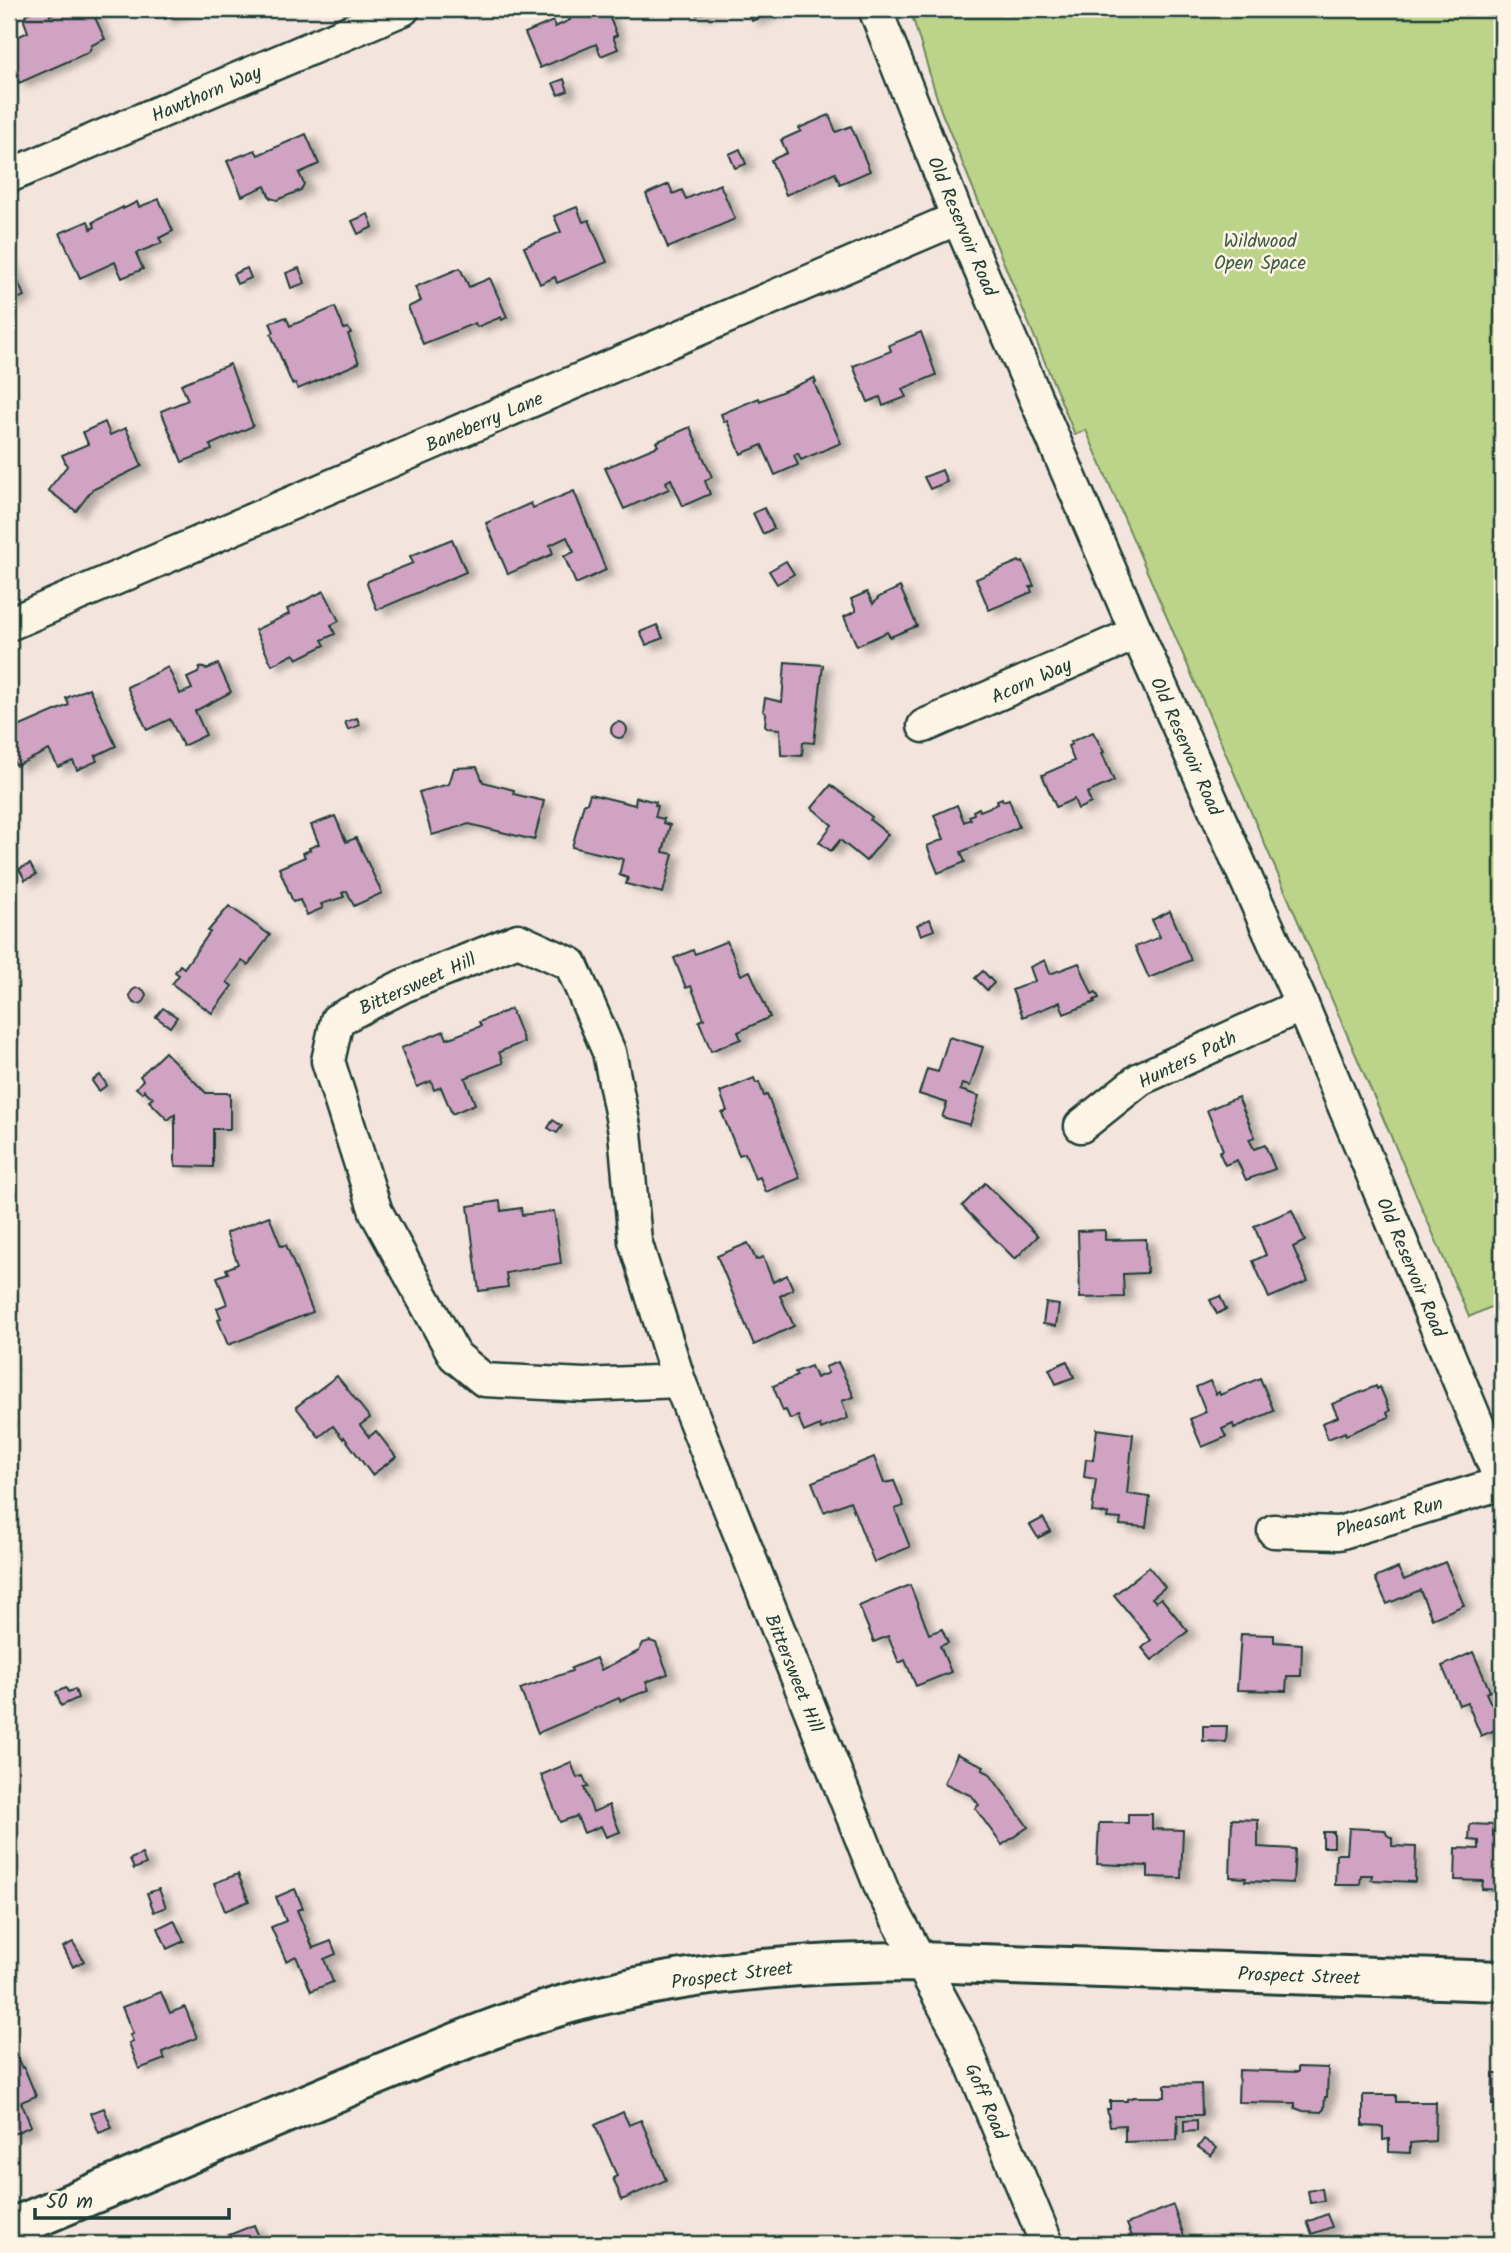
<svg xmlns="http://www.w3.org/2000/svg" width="1511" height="2253" font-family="Kalam,sans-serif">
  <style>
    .green { fill: #bcd38a; stroke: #6e885f; stroke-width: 2 }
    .building { fill: #d1a3c3; stroke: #1f3d34; stroke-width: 2; filter: url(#shadow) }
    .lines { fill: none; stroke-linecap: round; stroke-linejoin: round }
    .minor-casing { stroke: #1f3d34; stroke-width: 37 }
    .major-casing { stroke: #1f3d34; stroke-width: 44 }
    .minor { stroke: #fcf5e5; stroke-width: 32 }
    .major { stroke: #fcf5e5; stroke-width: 38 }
    .labels { text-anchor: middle; stroke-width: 5; stroke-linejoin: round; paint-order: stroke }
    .street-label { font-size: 19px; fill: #1f3d34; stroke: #fcf5e5 }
    .park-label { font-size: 19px; fill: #3e5b45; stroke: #fcf5e5 }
  </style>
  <defs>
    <filter id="shadow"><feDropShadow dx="8" dy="4.5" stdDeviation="3.5" flood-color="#0004"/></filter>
  </defs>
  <rect width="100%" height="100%" fill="#f3e5de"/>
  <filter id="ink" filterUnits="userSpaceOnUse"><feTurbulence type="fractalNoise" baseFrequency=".0143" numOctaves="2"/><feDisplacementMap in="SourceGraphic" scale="14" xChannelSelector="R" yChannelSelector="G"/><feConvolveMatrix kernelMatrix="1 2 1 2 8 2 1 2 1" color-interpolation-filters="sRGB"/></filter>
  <g filter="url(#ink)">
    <polygon class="green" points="910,9 1502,9 1502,1302 1469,1317 1086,430 1075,435 941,111"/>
    <g class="building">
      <polygon points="39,9 48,10 50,16 60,9 75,9 76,11 91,9 105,39 92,45 89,52 19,83 9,63 9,41 28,32 24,21 26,14"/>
      <polygon points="161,9 188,9 165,19"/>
      <polygon points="597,9 606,9 617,35 613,37 618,49 601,56 596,44 540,68 525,33 553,21 555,27 570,20 569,18 587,10 588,13"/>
      <polygon points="694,9 717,9 697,15"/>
      <polygon points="747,9 781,9 752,21"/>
      <polygon points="564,79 568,91 558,95 553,83"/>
      <polygon points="829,115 836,132 851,126 870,171 840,184 835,173 786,195 771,160 787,153 781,140 801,131 799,128"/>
      <polygon points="306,134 319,164 299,173 304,184 301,190 277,200 270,198 265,186 242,196 227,161 255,150 258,155"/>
      <polygon points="740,149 746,164 735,168 729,154"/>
      <polygon points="669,184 673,194 682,190 686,199 720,184 735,219 668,248 646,194"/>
      <polygon points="159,199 173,231 159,238 162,243 136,253 143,269 122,278 115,262 80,278 60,233 88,221 91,229 95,227 93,222 123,207 123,209 137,202 139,207"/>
      <polygon points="577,207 583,222 589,220 607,262 557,283 555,277 540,284 524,247 561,232 554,216"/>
      <polygon points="368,214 373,227 358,234 352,221"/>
      <polygon points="9,260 24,296 9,303"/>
      <polygon points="247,268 251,278 237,284 233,274"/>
      <polygon points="299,268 305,283 291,288 286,273"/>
      <polygon points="460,268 469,287 490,278 507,317 502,320 501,317 477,327 475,323 423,344 408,307 421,301 415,287"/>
      <polygon points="335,307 344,329 348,328 351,333 348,334 359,363 298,389 295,383 292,384 271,334 274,332 270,323 286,317 290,326"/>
      <polygon points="921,332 936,375 902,389 906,397 883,406 880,397 868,402 853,366 891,351 889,345"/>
      <polygon points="230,364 253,426 210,445 212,450 182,462 161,411 188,400 181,384"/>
      <polygon points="814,378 816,382 814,383 841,443 801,460 798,453 794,455 798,465 775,475 762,445 741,454 727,421 724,422 721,414 759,398 760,401"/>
      <polygon points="105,422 110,435 126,428 142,466 92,490 76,511 48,490 67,466 62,455 88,444 83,432"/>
      <polygon points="690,427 712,477 705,481 710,494 683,506 671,479 666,482 669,489 624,509 605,468 658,446 656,442"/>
      <polygon points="942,470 947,482 930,489 924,477"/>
      <polygon points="574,491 606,570 576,584 564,556 574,552 567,537 550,545 553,554 508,574 486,523 531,503 533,508"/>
      <polygon points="764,508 774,528 763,534 753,513"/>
      <polygon points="452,539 466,572 377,610 367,584 368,581 413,563 410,556"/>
      <polygon points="786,561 794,574 777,584 769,571"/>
      <polygon points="1019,561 1020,563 1023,562 1034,586 1030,587 1032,592 989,610 976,579"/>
      <polygon points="900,587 917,626 890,637 887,632 857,646 844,617 856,611 851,599 867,592 873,604 879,597"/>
      <polygon points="324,591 339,621 331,625 335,634 322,640 325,645 297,659 294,654 272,665 255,630 289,614 287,609"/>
      <polygon points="657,625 663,638 646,645 640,632"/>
      <polygon points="785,662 823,665 814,743 803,742 802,756 781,755 780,729 767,728 765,725 766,714 763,711 765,698 782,702"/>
      <polygon points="218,664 231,692 195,711 206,735 183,746 170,719 147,730 127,687 168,667 180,694 192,689 187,678 198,673 200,667 207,669"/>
      <polygon points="89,688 116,746 95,756 97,761 77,770 73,761 58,767 49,750 16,766 9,751 9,731 69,705 66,698"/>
      <polygon points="357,718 360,725 348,730 345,722"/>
      <circle cx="619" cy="730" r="8"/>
      <polygon points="1093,732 1104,752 1102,753 1114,781 1087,793 1091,803 1078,809 1074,799 1056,807 1042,775 1074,761 1068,746 1072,744 1070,742"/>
      <polygon points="477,767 483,782 514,790 513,794 544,801 534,840 469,824 432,835 419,792 449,784 454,768"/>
      <polygon points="831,785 872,817 870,820 888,834 866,861 840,840 831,851 819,842 832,825 812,808"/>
      <polygon points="590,794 635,805 636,797 656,802 655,805 658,806 655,817 664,819 663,823 670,825 663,852 673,854 663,893 626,884 628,878 619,875 623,859 572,847 584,803 587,803"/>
      <polygon points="1002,798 1003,801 1009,799 1019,827 961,852 965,862 938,873 927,846 944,839 934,815 957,805 964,822 971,819 969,816 974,814 973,811 979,808 980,811 998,804 997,800"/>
      <polygon points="335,816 346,842 356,838 382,893 354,906 347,891 342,893 344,897 321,904 323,908 307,915 300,900 293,902 279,868 305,857 303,853 310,850 309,848 319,844 311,825"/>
      <polygon points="30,864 36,875 25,880 19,869"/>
      <polygon points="229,906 270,935 248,965 242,961 227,982 232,986 212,1013 172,984 179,975 175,972 180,965 184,968 210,932 208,931"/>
      <polygon points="1170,911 1191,960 1149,978 1135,947 1160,937 1152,920"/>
      <polygon points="930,919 934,930 921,935 917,925"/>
      <polygon points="727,941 741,975 750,971 770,1017 738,1032 741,1039 711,1051 699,1021 704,1019 691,986 686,988 674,958 693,950 695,954"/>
      <polygon points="1045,960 1050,974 1079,963 1092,994 1096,992 1099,998 1094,1000 1095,1002 1064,1014 1060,1002 1023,1017 1012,990 1035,981 1030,967"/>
      <polygon points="983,971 994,983 987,990 975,978"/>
      <circle cx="138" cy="996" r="8"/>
      <polygon points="163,1008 177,1017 170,1027 156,1017"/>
      <polygon points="511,1009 524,1042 499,1052 503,1063 465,1078 475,1104 452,1114 441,1087 434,1090 431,1081 417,1087 401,1048 444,1031 447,1039 481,1026 479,1022"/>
      <polygon points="949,1037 983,1047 970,1086 962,1084 960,1090 979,1096 970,1125 942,1117 947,1103 919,1094 927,1069 938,1072"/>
      <polygon points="165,1052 206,1093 230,1093 230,1129 213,1129 213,1167 175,1166 175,1114 168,1120 149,1101 153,1098 144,1090 142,1093 136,1088 143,1080 140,1076"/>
      <polygon points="100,1075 107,1085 99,1091 92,1081"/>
      <polygon points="754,1078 756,1083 759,1082 764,1096 767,1095 800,1178 766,1192 760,1177 755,1179 745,1153 739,1155 722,1113 727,1111 720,1092"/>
      <polygon points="1238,1097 1255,1137 1249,1139 1254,1149 1265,1145 1275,1169 1246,1180 1237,1160 1225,1165 1219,1152 1223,1150 1207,1110"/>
      <polygon points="553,1120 562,1126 557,1133 548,1128"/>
      <polygon points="985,1183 1038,1236 1015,1259 962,1206"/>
      <polygon points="500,1201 501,1211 521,1208 522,1215 554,1211 561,1263 506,1273 508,1287 479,1291 468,1206"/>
      <polygon points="1292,1210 1305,1241 1293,1247 1308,1281 1269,1298 1253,1261 1266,1255 1254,1226"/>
      <polygon points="269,1216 281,1246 286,1245 313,1312 228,1345 218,1320 221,1318 217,1308 227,1304 217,1277 228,1273 226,1269 238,1264 226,1233"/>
      <polygon points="1105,1230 1105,1240 1146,1239 1147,1273 1123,1274 1124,1297 1080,1298 1078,1231"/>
      <polygon points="748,1243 756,1260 763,1257 773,1282 787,1275 793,1289 780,1296 794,1326 754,1345 717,1256"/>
      <polygon points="1220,1296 1226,1309 1217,1314 1210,1300"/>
      <polygon points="1046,1303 1059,1305 1056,1326 1043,1324"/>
      <polygon points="1067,1361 1074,1377 1056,1384 1049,1369"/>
      <polygon points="838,1362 854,1397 842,1401 848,1418 821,1429 820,1425 804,1432 798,1416 790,1419 786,1410 783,1411 773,1386 797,1376 795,1372 811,1366 816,1378 828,1373 825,1367"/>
      <polygon points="337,1376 370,1418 360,1425 369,1437 376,1431 396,1457 372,1475 344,1437 343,1439 333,1426 319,1437 296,1407"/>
      <polygon points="1260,1378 1274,1411 1234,1428 1233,1424 1222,1429 1226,1437 1202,1447 1190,1419 1206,1412 1196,1387 1210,1381 1216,1394 1219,1392 1220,1395"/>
      <polygon points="1376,1386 1377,1389 1380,1387 1390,1411 1387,1412 1389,1417 1346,1435 1345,1432 1328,1439 1322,1423 1338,1417 1332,1404"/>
      <polygon points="1097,1429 1133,1434 1127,1494 1150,1497 1146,1527 1120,1525 1121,1519 1107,1518 1108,1514 1092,1512 1096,1479 1084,1477 1086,1459 1093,1460"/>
      <polygon points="874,1457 884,1483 894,1481 904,1506 895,1509 910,1547 874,1562 850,1501 824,1512 812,1482"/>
      <polygon points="1043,1518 1051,1531 1038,1538 1030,1525"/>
      <polygon points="1445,1562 1464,1605 1432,1619 1420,1590 1387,1604 1375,1578 1398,1568 1404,1580"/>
      <polygon points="1149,1567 1165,1587 1152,1598 1156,1602 1161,1598 1188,1631 1152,1660 1142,1648 1151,1640 1114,1595"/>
      <polygon points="910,1585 929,1634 942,1629 948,1643 940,1646 951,1672 916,1686 905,1660 899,1663 888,1636 874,1642 859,1606"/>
      <polygon points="1241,1634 1274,1635 1274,1642 1302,1644 1301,1676 1287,1676 1286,1691 1237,1690"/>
      <polygon points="650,1641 656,1643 668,1674 646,1682 649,1690 620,1701 619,1698 538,1733 520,1689 572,1671 571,1668 596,1658 601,1670 639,1651 643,1643"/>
      <polygon points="1473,1652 1490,1691 1486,1693 1491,1704 1500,1700 1502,1706 1502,1727 1481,1736 1467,1702 1459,1705 1442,1666"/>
      <polygon points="66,1688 68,1692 75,1689 78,1698 61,1706 56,1692"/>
      <polygon points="1203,1726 1227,1726 1226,1742 1203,1741"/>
      <polygon points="957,1754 984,1766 982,1770 989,1773 1028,1827 1002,1845 975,1808 979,1805 972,1796 944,1783"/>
      <polygon points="571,1762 577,1778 583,1776 588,1787 584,1788 593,1812 609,1805 620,1832 606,1837 601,1826 584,1833 577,1816 560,1822 541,1775"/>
      <polygon points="1128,1814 1152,1814 1152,1829 1183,1830 1181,1878 1148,1877 1148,1866 1097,1864 1099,1823 1128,1823"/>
      <polygon points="1232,1819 1258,1820 1258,1847 1295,1849 1293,1883 1245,1881 1246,1878 1230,1877"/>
      <polygon points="1470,1824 1493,1825 1493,1836 1498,1836 1497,1849 1502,1850 1502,1890 1482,1889 1483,1881 1455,1880 1456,1848 1479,1849 1479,1841 1469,1840"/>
      <polygon points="1349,1828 1385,1830 1387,1835 1392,1838 1392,1846 1416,1847 1415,1882 1371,1880 1372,1875 1361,1875 1360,1885 1335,1885 1336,1854 1347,1854"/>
      <rect x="1323" y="1832" width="11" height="15"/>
      <polygon points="142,1854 146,1864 134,1869 130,1859"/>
      <polygon points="238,1874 249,1901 225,1911 214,1883"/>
      <polygon points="159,1889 166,1907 154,1912 147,1893"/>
      <polygon points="295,1889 303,1908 297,1910 313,1948 331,1941 336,1954 324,1959 333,1982 311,1991 296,1956 286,1961 271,1927 286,1921 276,1897"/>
      <polygon points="174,1920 184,1941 167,1949 158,1928"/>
      <polygon points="73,1942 84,1961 73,1967 63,1947"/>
      <polygon points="161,1992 170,2013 185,2007 197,2038 162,2052 165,2059 139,2069 129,2043 133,2041 130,2035 133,2034 122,2007"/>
      <polygon points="12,2052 13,2054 15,2053 22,2068 24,2067 36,2096 21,2102 31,2126 9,2136 9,2053"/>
      <polygon points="1298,2067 1328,2068 1327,2097 1325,2097 1324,2109 1321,2112 1303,2111 1295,2108 1295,2103 1238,2102 1239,2070 1298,2072"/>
      <polygon points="1493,2074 1502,2074 1502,2105 1492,2105"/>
      <polygon points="1201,2084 1202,2115 1178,2115 1177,2140 1125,2142 1125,2125 1110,2126 1107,2109 1110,2109 1110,2101 1127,2101 1127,2099 1134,2097 1165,2097 1165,2085"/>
      <polygon points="1363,2095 1396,2095 1396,2102 1436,2102 1435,2141 1410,2143 1410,2153 1389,2152 1389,2139 1383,2140 1383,2127 1363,2126"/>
      <polygon points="104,2108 112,2128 99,2133 91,2113"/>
      <polygon points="623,2112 629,2125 641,2120 666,2180 622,2200 613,2178 617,2176 595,2125"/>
      <polygon points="1197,2120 1197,2131 1184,2132 1184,2121"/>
      <polygon points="1204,2139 1217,2148 1211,2156 1198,2147"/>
      <polygon points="1322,2188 1324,2201 1310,2203 1308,2191"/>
      <polygon points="1173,2205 1187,2244 1135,2244 1127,2224"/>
      <polygon points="1327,2214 1332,2227 1312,2234 1307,2222"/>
      <polygon points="254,2225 262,2244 233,2244 229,2235"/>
    </g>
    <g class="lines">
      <g class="minor-casing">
        <g id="minor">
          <polyline points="875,9 958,218 1137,633 1302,1005 1502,1483"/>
          <polyline points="9,176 403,9"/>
          <polyline points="9,624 958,218"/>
          <polyline points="924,726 1137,633"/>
          <polygon points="518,940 571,964 609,1052 625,1132 635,1241 679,1381 584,1385 484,1380 455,1356 376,1212 328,1061 337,1020 403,986"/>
          <polyline points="1081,1126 1140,1079 1302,1005"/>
          <polyline points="679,1381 883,1892 960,2035 1047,2244"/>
          <polyline points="1274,1531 1339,1533 1502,1483"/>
        </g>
      </g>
      <g class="major-casing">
        <path id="major" d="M 9,2229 C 126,2181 243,2130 360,2082 C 432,2053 503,2021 578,2001 C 689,1971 804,1962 919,1962 L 1502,1981"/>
      </g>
      <use href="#minor" class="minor"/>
      <use href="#major" class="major"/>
    </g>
  </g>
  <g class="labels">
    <g class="street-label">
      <text transform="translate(206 93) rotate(-23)" y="7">Hawthorn Way</text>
      <text transform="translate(963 226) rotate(67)" y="7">Old Reservoir Road</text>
      <text transform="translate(484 421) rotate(-23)" y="7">Baneberry Lane</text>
      <text transform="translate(1031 680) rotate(-24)" y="7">Acorn Way</text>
      <text transform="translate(1187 746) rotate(66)" y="7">Old Reservoir Road</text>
      <text transform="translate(417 983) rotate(-24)" y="7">Bittersweet Hill</text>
      <text transform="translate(1187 1059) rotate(-26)" y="7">Hunters Path</text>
      <text transform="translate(1412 1267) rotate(67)" y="7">Old Reservoir Road</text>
      <text transform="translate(1389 1516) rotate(-15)" y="7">Pheasant Run</text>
      <text transform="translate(795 1673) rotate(68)" y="7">Bittersweet Hill</text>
      <text transform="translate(732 1974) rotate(-7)" y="7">Prospect Street</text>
      <text transform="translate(1299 1975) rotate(2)" y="7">Prospect Street</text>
      <text transform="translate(987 2101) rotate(67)" y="7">Goff Road</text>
    </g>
    <g class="park-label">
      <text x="1260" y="247">Wildwood<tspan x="1260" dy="22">Open Space</tspan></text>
    </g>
  </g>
  <rect width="1511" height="2253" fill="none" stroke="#fcf5e5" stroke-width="35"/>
  <rect x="18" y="18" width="1476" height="2218" fill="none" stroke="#1f3d34" stroke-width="2.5" filter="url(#ink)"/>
  <path d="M35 2208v10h194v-10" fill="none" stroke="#1f3d34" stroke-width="3.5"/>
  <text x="46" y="2208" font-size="21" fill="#1f3d34" stroke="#fcf5e5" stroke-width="5" paint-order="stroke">50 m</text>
</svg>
